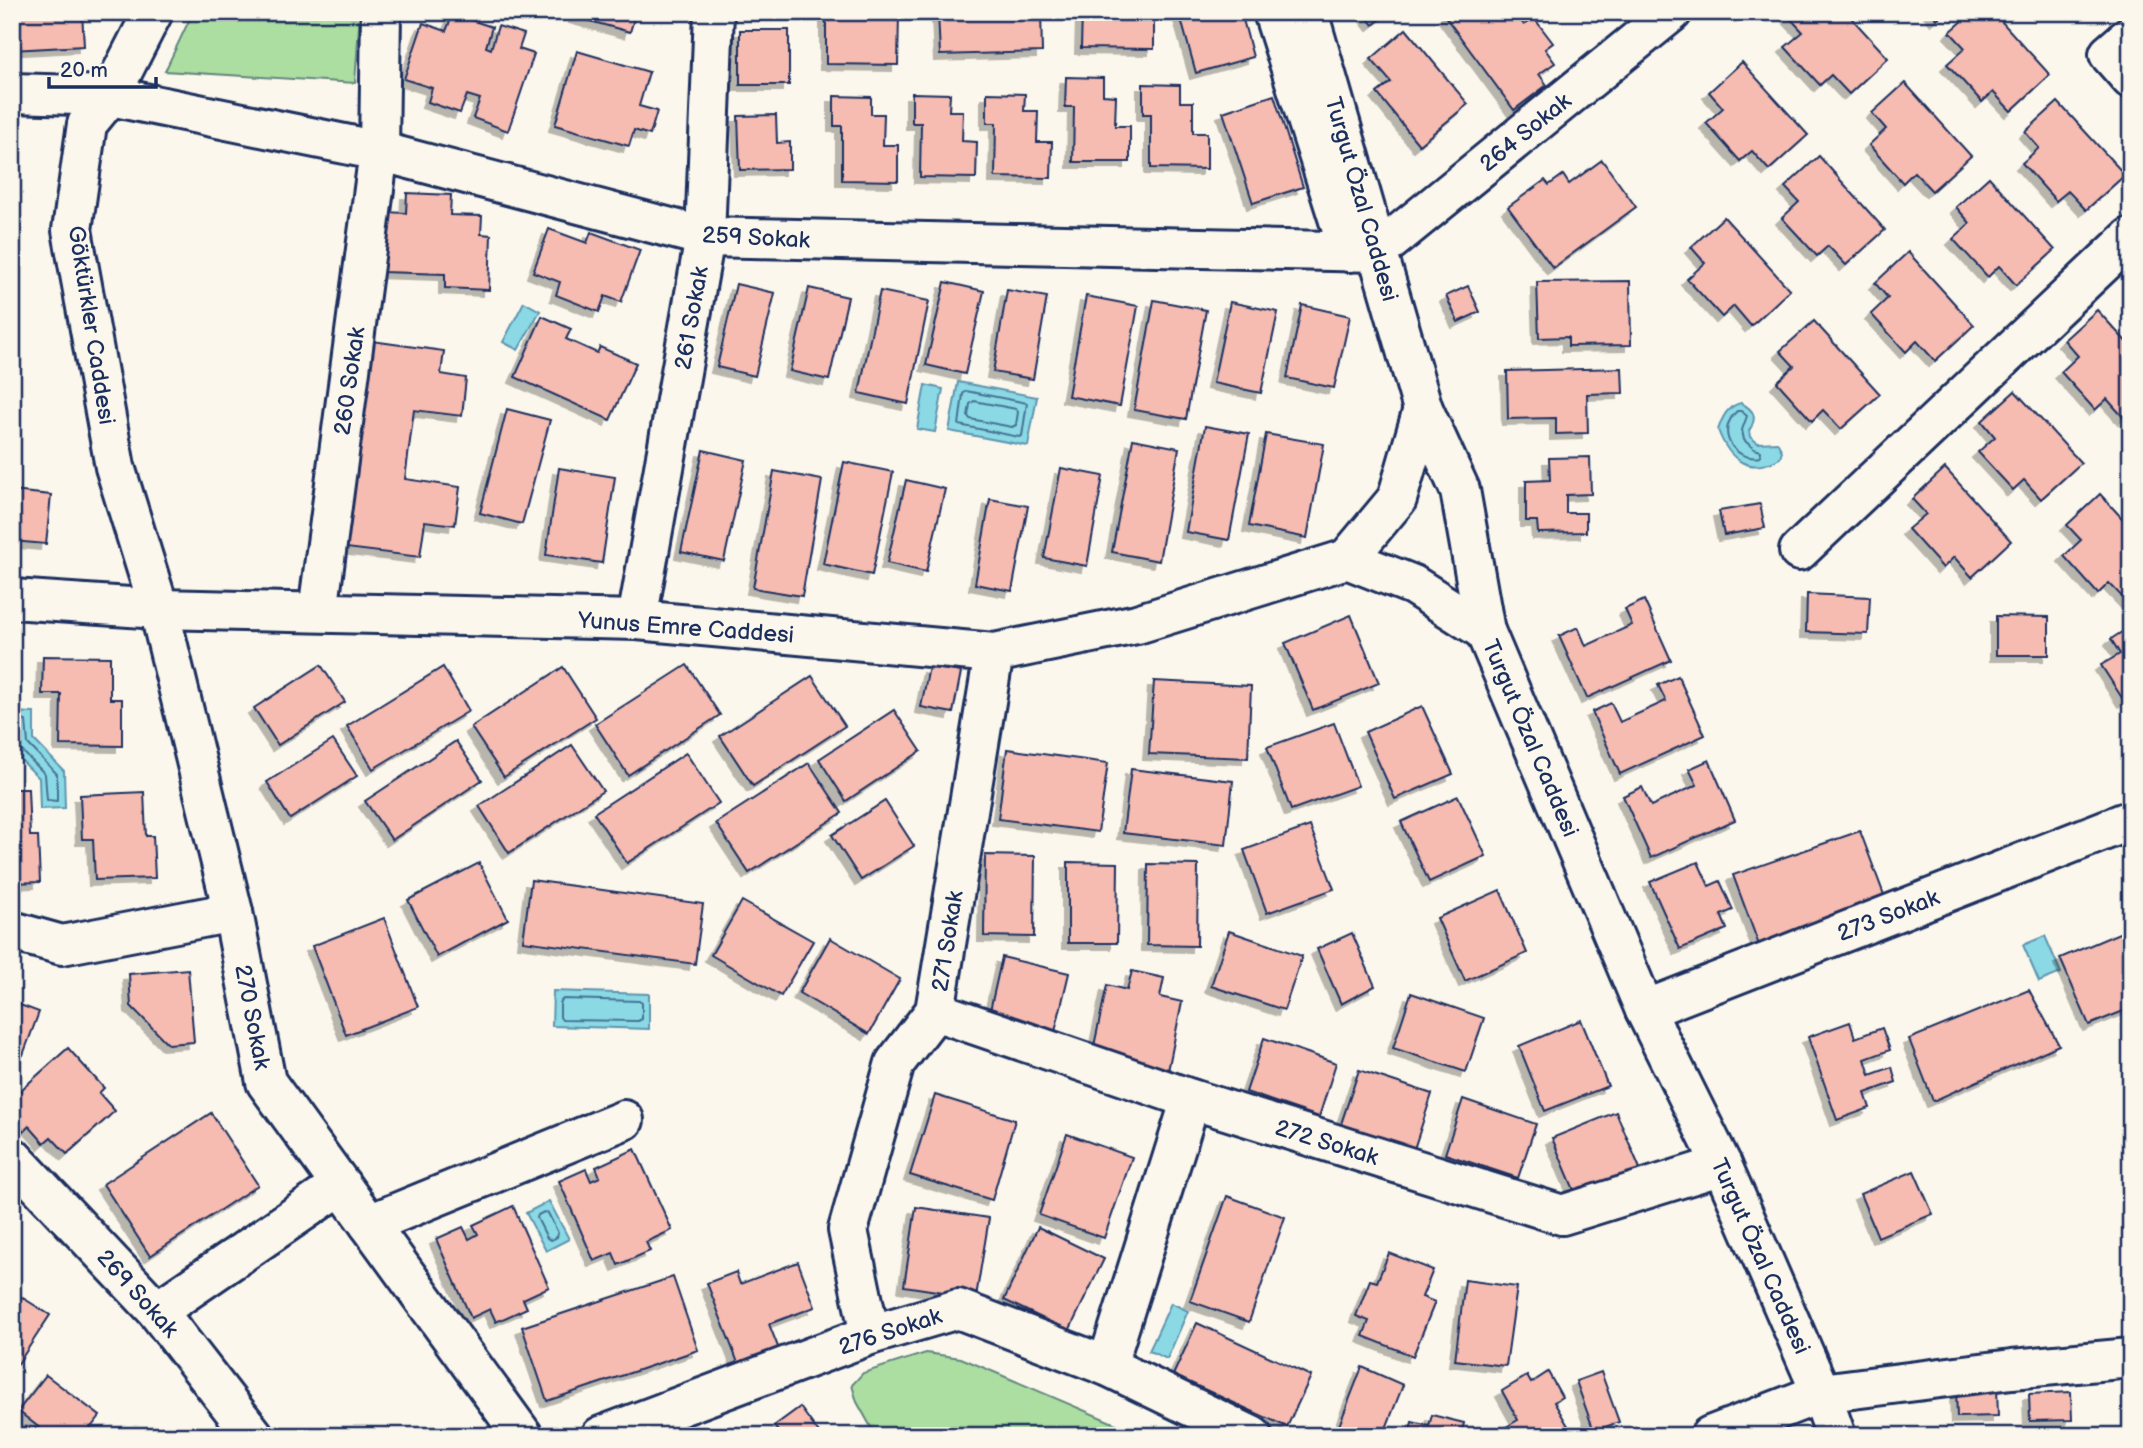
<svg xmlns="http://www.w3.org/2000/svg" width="2143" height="1448" font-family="'Balsamiq Sans',sans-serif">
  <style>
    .green { fill: #abdea0; stroke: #63867f; stroke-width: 2 }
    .water { fill: #8ad9e5; stroke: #5e95af; stroke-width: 2 }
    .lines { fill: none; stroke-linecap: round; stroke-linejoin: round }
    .shore { stroke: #477394; stroke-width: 2 }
    .building { fill: #f6bbb1; stroke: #1b2f5e; stroke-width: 2; filter: url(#shadow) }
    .minor-casing { stroke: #1b2f5e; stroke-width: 44 }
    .minor { stroke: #fbf7ec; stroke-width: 38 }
    .labels { text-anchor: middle; stroke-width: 6; stroke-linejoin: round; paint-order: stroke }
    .street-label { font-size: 23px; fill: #1b2f5e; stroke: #fbf7ec }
  </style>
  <defs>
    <filter id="shadow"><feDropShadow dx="-6" dy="6" stdDeviation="0" flood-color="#0004"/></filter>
  </defs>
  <rect width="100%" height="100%" fill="#fbf7ec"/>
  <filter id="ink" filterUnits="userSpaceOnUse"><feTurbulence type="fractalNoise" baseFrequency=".0143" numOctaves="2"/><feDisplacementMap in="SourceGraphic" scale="14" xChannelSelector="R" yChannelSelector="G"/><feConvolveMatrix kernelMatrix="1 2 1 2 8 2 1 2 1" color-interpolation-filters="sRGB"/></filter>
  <g filter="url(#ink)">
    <g class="green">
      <polygon points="193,12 360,12 355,83 165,71"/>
      <polygon points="926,1353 961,1358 1144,1436 876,1436 857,1402 852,1385 863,1373"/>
    </g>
    <g class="water">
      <polygon points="524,302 540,311 518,350 503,342"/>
      <polygon points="958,382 1037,397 1028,446 949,431"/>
      <polygon points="925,385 943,389 935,432 917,429"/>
      <path d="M 1741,403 C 1754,410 1758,417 1749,431 L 1750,437 L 1758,443 L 1777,442 L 1782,451 L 1780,458 C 1749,476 1729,460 1718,430 C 1722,418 1727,406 1741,403 Z"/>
      <polygon points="12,712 34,713 34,740 64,771 65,808 40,809 39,778 12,751"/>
      <polygon points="2045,936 2061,973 2039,982 2023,945"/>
      <polygon points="553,991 649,994 649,1029 552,1026"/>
      <polygon points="549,1201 569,1239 546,1251 526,1213"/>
      <polygon points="1171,1303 1188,1311 1167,1359 1149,1351"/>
    </g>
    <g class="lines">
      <g class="shore">
        <polygon points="966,391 1027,403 1022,436 1019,437 959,425 963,394"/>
        <polygon points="974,401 1016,409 1018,412 1016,425 1012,427 970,419 968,416 970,404"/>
        <path d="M 1737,411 L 1741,411 L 1747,416 L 1742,430 L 1744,440 L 1754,449 L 1761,451 L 1760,457 C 1735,462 1714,432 1737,411 Z"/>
        <polyline points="12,719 26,721 28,744 57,774 57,801 47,800 45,774 20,749 12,747"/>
        <polygon points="563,999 639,1001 642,1003 642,1019 638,1021 562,1020 560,1017 560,1002"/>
        <polygon points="544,1212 548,1213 558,1233 557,1237 551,1240 547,1238 537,1218 538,1215"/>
      </g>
    </g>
    <g class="building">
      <polygon points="12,12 82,12 84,46 12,50"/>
      <polygon points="576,12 636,12 630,32 575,17"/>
      <polygon points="826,12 899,13 898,65 826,64"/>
      <polygon points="938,12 1041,12 1042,52 940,55"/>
      <polygon points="1082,12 1154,12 1154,49 1081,48"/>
      <polygon points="1179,12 1241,12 1253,57 1196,73"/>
      <polygon points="1363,12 1389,12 1373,25"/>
      <polygon points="1448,12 1514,12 1524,25 1534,18 1553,43 1545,49 1555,63 1539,74 1547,85 1514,110 1444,15"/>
      <polygon points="1792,12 1846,12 1888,58 1849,94 1831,75 1820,85 1785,47 1803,32 1788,16"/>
      <polygon points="1931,12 1945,12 1937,19"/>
      <polygon points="1973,12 1993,12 2050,75 2011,111 1993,92 1982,102 1947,64 1965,48 1950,32"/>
      <polygon points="453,14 492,27 486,47 491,49 498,26 524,34 519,49 534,54 508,131 473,118 480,99 467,95 460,113 428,102 432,88 404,79 423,23 446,31"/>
      <polygon points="1406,29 1468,104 1419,145 1377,93 1391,82 1371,59"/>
      <rect x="740" y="30" width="49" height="55"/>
      <polygon points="577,51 649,72 639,106 657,111 650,135 634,130 629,146 555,125"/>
      <polygon points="1742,62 1808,135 1769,170 1752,151 1740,161 1706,123 1723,108 1709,92"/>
      <polygon points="1066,77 1103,78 1103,95 1116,96 1115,126 1130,126 1130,162 1073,162 1074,107 1065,107"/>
      <polygon points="1905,83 1971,156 1932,191 1914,172 1903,183 1869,145 1886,129 1872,113"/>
      <polygon points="1143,84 1180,85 1180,102 1193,102 1193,133 1207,133 1207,169 1151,168 1151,114 1143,114"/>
      <polygon points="912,93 950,94 949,111 963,111 962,141 977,142 976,178 920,177 921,123 912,123"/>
      <polygon points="987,93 1025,94 1024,111 1038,111 1037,142 1052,142 1051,178 995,177 996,123 987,123"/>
      <polygon points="1274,95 1303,187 1253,203 1223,112"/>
      <polygon points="834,96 871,97 871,114 884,114 883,145 898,145 898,181 842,180 842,126 834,126"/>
      <polygon points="2058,102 2125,175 2086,210 2068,191 2056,201 2022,163 2039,148 2025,132"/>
      <polygon points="776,115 777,143 790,142 790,169 740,170 738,116"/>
      <polygon points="1819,156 1885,230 1846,265 1828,246 1817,256 1782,218 1799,202 1785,187"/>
      <polygon points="1602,160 1636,207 1553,268 1508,207 1545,180 1549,185 1563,175 1569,184"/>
      <polygon points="12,163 17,163 12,212"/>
      <polygon points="1989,177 2055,250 2016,285 1999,266 1988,277 1953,239 1970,223 1956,207"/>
      <polygon points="407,193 451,195 450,215 482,216 481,234 491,235 489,290 445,288 445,274 382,272 384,212 406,213"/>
      <polygon points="1724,217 1790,290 1751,326 1734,306 1722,317 1687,279 1705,263 1691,247"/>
      <polygon points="549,229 587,243 591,232 640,250 621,302 605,296 599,312 556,295 560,282 533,272"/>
      <polygon points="12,232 18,233 12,293"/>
      <polygon points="1908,252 1974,325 1935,361 1917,341 1906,352 1871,314 1888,298 1875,283"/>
      <polygon points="1630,281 1631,345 1568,346 1568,337 1539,338 1537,282"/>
      <polygon points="945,282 984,291 965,374 926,365"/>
      <polygon points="736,284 775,293 755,376 717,367"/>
      <polygon points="1468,286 1480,312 1458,322 1446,296"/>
      <polygon points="809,288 848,297 829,380 790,371"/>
      <polygon points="1007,290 1047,297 1033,379 993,372"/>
      <polygon points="880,291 929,301 908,404 859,393"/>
      <polygon points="1086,296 1138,306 1120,406 1068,396"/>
      <polygon points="1154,300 1206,310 1186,419 1134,410"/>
      <polygon points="1230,302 1278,312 1261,393 1213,383"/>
      <polygon points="1302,305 1350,316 1334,388 1287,378"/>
      <polygon points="2097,310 2131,347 2131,412 2124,418 2107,399 2095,410 2061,372 2078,356 2064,340"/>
      <polygon points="12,315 20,316 14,384 12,384"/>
      <polygon points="542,316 571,329 566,339 597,353 600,347 636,363 610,420 515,377"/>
      <polygon points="1814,321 1880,394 1841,429 1823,410 1812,421 1777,382 1794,366 1780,351"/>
      <polygon points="372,341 444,351 441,374 466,378 462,416 414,410 405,479 460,487 455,525 425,521 420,557 346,548"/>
      <polygon points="1622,368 1623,393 1587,394 1588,433 1556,434 1556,418 1508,419 1507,371"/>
      <polygon points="2015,391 2081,463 2041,499 2024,480 2013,490 1978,452 1995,437 1982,421"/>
      <polygon points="12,401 15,401 12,438"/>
      <polygon points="507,409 550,420 522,524 480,513"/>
      <polygon points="1205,426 1249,434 1229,540 1186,532"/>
      <polygon points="1266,434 1324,444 1307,538 1249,526"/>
      <polygon points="1133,439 1179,448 1159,561 1112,552"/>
      <polygon points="703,450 746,460 724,561 681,552"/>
      <polygon points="1590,457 1591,494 1566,495 1566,513 1586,513 1586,532 1538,533 1537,521 1526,521 1526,481 1550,480 1549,458"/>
      <polygon points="844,462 893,472 872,575 823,564"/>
      <polygon points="559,468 615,477 602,563 546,555"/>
      <polygon points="1061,468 1103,476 1087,566 1044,558"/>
      <polygon points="1945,468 2011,541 1972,577 1954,557 1943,568 1908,529 1926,514 1912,499"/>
      <polygon points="774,471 822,480 802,596 753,588"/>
      <polygon points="906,480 945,489 926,572 887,563"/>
      <polygon points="12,491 51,495 46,544 12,541"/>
      <polygon points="2100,494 2131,528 2131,599 2127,602 2109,583 2098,594 2064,556 2081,540 2067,525"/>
      <polygon points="990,499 1028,506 1012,591 975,584"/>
      <polygon points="1760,504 1765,528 1724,535 1719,511"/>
      <polygon points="1807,594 1870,597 1868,634 1806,632"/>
      <polygon points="1644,600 1671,660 1587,698 1559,636 1578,627 1586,646 1632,625 1625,609"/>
      <polygon points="1351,615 1379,683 1313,710 1285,643"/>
      <polygon points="1996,616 2049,617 2049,655 1996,655"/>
      <polygon points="2131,626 2131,697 2124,701 2101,665 2120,654 2111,639"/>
      <polygon points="43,656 110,657 110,699 122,699 122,746 60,745 61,694 42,694"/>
      <polygon points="321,665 345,702 278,745 254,708"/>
      <polygon points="687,665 720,715 628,775 595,724"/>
      <polygon points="443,667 469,711 373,769 347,726"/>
      <polygon points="563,667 596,718 504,777 471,727"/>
      <polygon points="929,667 961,672 953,713 921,707"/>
      <polygon points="812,676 845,726 753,786 720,736"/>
      <polygon points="1678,676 1705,735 1620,774 1592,712 1611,703 1620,722 1666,701 1658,685"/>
      <polygon points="1154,681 1251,686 1248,758 1149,754"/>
      <polygon points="1422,706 1453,774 1395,799 1365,732"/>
      <polygon points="894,710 921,751 846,801 819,759"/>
      <polygon points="1334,723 1358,786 1291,810 1267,747"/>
      <polygon points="333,740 357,776 290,819 267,782"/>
      <polygon points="456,741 482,780 392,840 365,801"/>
      <polygon points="572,745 603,791 509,853 479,806"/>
      <polygon points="1007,749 1108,763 1098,832 998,819"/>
      <polygon points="686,753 719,803 627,863 594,813"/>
      <polygon points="1709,760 1735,820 1651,858 1623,796 1642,787 1651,806 1697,785 1689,769"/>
      <polygon points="809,763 842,813 749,873 716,823"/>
      <polygon points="1131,769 1233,781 1226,845 1123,833"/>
      <polygon points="12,789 28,789 30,836 38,836 40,882 12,883"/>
      <polygon points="144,792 146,836 153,836 155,878 95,880 93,839 82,839 80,795"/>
      <polygon points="1458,796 1486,856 1429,882 1401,822"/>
      <polygon points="885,801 914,846 861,880 832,835"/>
      <polygon points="1310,826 1334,889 1267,913 1244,850"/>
      <polygon points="1860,831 1884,895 1759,945 1733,875"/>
      <polygon points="985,855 1035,856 1034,937 984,936"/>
      <polygon points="1068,862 1118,863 1117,943 1068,943"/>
      <polygon points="1698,862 1709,886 1720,881 1733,910 1721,915 1727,929 1680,949 1650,882"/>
      <polygon points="479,863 508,919 437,957 408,900"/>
      <polygon points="1148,864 1198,865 1197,946 1147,945"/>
      <polygon points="531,880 703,904 695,964 523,941"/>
      <polygon points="1500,890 1527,953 1465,981 1437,918"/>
      <polygon points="742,901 813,941 781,996 711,955"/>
      <polygon points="384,918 418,1007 346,1035 312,946"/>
      <polygon points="2131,928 2131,1008 2089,1025 2060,958"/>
      <polygon points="1229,931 1302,956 1284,1010 1211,986"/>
      <polygon points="1352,933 1375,986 1341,1004 1317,949"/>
      <polygon points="830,938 900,979 869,1034 799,993"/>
      <polygon points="1002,957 1069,973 1053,1040 987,1024"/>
      <polygon points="188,969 194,1042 168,1044 131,1006 129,974"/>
      <polygon points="1132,971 1164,978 1160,997 1182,1002 1167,1076 1091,1060 1107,985 1127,990"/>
      <polygon points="2029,990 2059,1045 1933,1101 1909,1039"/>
      <polygon points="1411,993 1484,1018 1466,1072 1393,1048"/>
      <polygon points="12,1002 39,1012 23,1055 14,1051 12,1056"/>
      <polygon points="1581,1020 1608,1086 1545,1111 1519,1046"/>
      <polygon points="1850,1022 1855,1038 1882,1028 1890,1050 1865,1059 1870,1075 1892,1067 1896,1082 1865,1093 1870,1108 1837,1120 1808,1037"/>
      <polygon points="1264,1038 1336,1063 1319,1117 1246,1092"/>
      <polygon points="68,1048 104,1088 99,1093 115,1111 67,1154 51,1137 44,1143 29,1126 24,1131 12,1119 12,1098"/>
      <polygon points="1359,1070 1432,1094 1414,1149 1341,1124"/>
      <polygon points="935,1095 1015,1120 992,1200 910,1175"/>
      <polygon points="1463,1099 1536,1124 1518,1178 1445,1154"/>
      <polygon points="1616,1112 1641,1171 1577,1197 1552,1138"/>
      <polygon points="211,1113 258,1185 150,1256 103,1184"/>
      <polygon points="1067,1134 1132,1157 1104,1238 1039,1215"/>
      <polygon points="635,1149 672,1230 646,1242 650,1251 618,1265 613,1253 594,1261 559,1181 586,1169 591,1181 600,1177 596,1167"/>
      <polygon points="1914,1171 1933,1214 1878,1237 1860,1194"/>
      <polygon points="1227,1196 1285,1217 1249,1322 1190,1301"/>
      <polygon points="513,1206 549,1287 523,1299 527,1308 496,1322 490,1309 471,1318 436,1239 463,1227 469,1239 478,1234 473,1225"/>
      <polygon points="916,1207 989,1218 976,1297 904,1286"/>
      <polygon points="1038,1227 1104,1259 1069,1331 1004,1300"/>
      <polygon points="1389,1253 1433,1270 1422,1297 1435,1302 1413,1356 1363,1336 1369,1321 1356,1316 1370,1280 1377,1282"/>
      <polygon points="798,1262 815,1307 769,1324 780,1352 740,1368 707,1283 736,1272 740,1284"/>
      <polygon points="673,1277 698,1350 547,1401 522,1327"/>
      <polygon points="1465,1280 1517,1287 1506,1366 1455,1360"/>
      <polygon points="12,1291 50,1315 12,1373"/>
      <polygon points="1197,1323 1311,1376 1287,1427 1173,1375"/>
      <polygon points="1362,1367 1403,1385 1383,1436 1335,1436"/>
      <polygon points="1548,1372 1562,1397 1554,1402 1574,1436 1511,1436 1506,1427 1518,1420 1502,1391 1527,1376 1531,1383"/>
      <polygon points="1601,1372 1619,1422 1594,1431 1576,1381"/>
      <polygon points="46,1375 100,1416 84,1436 50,1436 18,1411"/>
      <polygon points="1997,1388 1998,1416 1957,1417 1956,1390"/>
      <polygon points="2071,1392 2072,1420 2030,1421 2029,1394"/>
      <polygon points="800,1407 821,1436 782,1436 774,1426"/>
      <polygon points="1432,1415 1464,1423 1461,1436 1409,1436 1412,1422 1429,1426"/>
    </g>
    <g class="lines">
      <g class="minor-casing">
        <g id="minor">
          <polyline points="153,12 110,96 87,124 72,230 115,467 159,609 233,912 266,1082 523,1436"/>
          <polyline points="1273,12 1349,252"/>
          <polyline points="1308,12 1423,409 1460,490 1485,631 1645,1010 1722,1165 1821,1393 1836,1436"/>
          <polyline points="2131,35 2109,54 2131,79"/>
          <polyline points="12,93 110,96 379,151 705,237 1377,252 1672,12"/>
          <polyline points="1799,551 2131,237"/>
          <polyline points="1347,559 1397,499 1423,409"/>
          <polyline points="1347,559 1413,585 1485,631"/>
          <polyline points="12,599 159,609 637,620 994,653 1137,624 1347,559"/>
          <polyline points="318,612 379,151 381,12"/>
          <polyline points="637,620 705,237 714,12"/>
          <polyline points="12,931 62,945 233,912"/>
          <polyline points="1645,1010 2131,820"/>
          <polyline points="935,1011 1191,1099 1562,1215 1722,1165"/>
          <polyline points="12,1157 157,1311 254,1436"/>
          <polyline points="369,1224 624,1120"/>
          <polyline points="157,1311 341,1185"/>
          <polyline points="870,1335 848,1230 895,1063 935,1011 994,653"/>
          <polyline points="1107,1366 1191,1099"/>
          <polyline points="601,1436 870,1335 958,1309 1107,1366 1252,1436"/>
          <polyline points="1710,1436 1821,1393 2012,1369 2131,1358"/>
        </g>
      </g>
      <use href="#minor" class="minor"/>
    </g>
  </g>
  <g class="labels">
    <g class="street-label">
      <text transform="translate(1525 132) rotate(-39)" y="8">264 Sokak</text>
      <text transform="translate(1362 199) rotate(74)" y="8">Turgut Özal Caddesi</text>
      <text transform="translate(756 237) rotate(3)" y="8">259 Sokak</text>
      <text transform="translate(691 318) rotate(-80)" y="8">261 Sokak</text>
      <text transform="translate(92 325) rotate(81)" y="8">Göktürkler Caddesi</text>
      <text transform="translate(349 381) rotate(-82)" y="8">260 Sokak</text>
      <text transform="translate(686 627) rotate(4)" y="8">Yunus Emre Caddesi</text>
      <text transform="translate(1531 738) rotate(67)" y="8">Turgut Özal Caddesi</text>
      <text transform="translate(1888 915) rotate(-21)" y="8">273 Sokak</text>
      <text transform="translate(947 941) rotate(-81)" y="8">271 Sokak</text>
      <text transform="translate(253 1017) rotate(79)" y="8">270 Sokak</text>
      <text transform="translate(1327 1142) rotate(17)" y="8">272 Sokak</text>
      <text transform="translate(1761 1256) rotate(66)" y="8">Turgut Özal Caddesi</text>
      <text transform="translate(138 1293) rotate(48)" y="8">269 Sokak</text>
      <text transform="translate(890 1331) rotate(-18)" y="8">276 Sokak</text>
    </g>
  </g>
  <rect width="2143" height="1448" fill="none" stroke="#fbf7ec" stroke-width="42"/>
  <rect x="21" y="21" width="2101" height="1406" fill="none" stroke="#1b2f5e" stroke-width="2.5" filter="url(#ink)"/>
  <path d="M49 77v10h107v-10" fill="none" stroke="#1b2f5e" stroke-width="3.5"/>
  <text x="60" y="77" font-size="21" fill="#1b2f5e" stroke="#fbf7ec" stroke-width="5" paint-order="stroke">20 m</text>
</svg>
